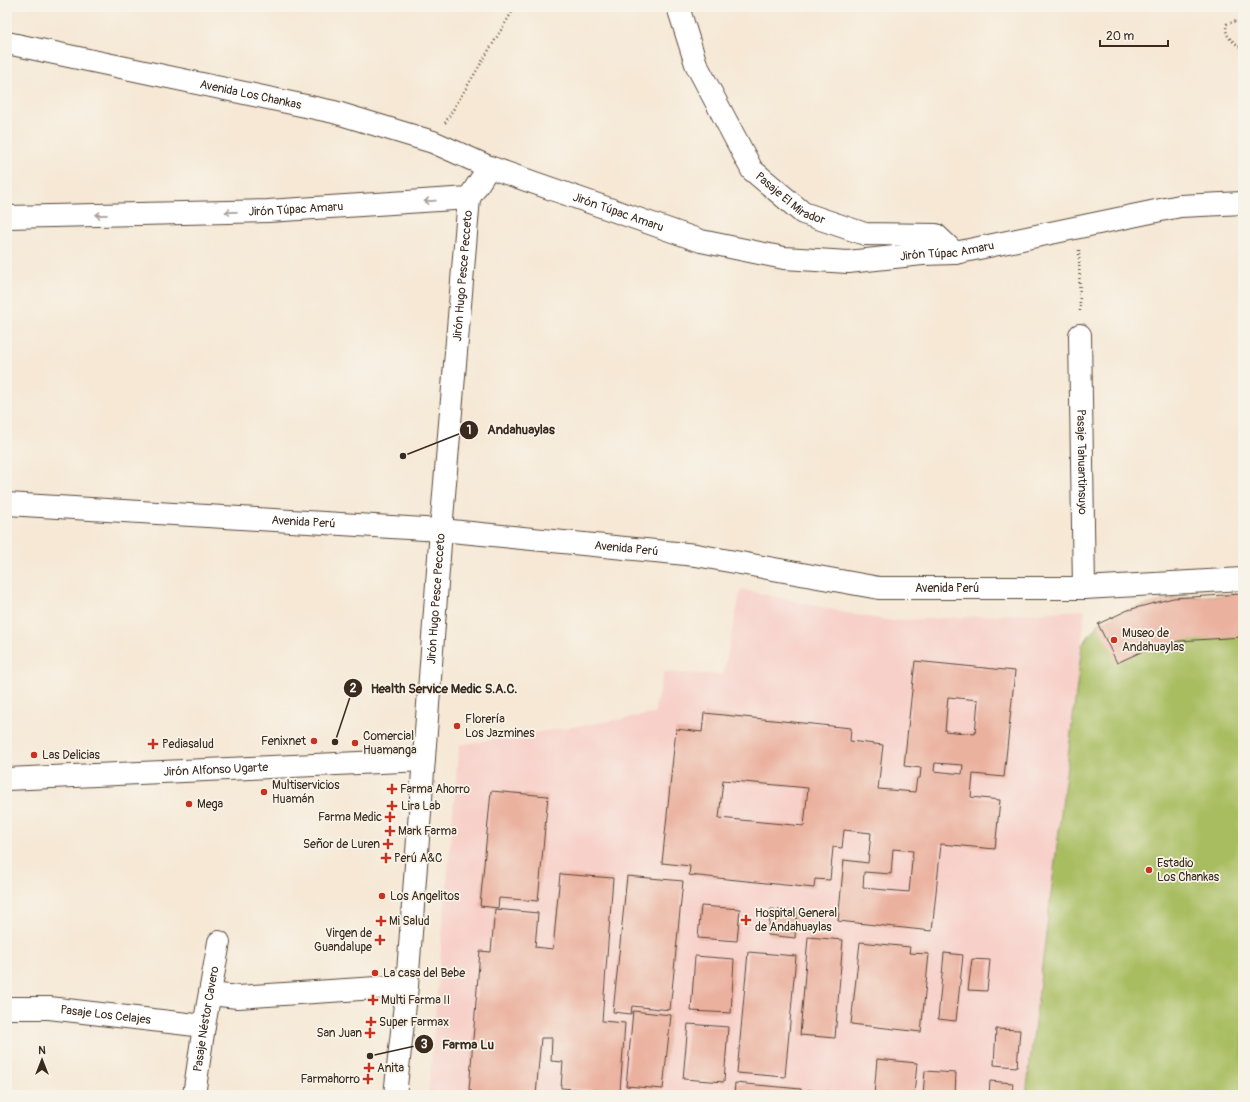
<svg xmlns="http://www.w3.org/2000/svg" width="1250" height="1102" font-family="Pangolin,sans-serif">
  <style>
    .built { fill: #f7d0c9 }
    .green { fill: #a8bd61; stroke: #727440 }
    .building { fill: #ebb19f; fill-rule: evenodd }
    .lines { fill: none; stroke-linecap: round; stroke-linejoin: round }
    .minor-casing { stroke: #574639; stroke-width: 24 }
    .tertiary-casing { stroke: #574639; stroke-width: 24 }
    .path { stroke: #574639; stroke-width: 2.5; stroke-dasharray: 1 3; stroke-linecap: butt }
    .minor { stroke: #fff; stroke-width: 22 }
    .tertiary { stroke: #fff; stroke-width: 22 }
    .oneway { stroke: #a79f9a }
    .poi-dot { fill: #c8321e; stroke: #f7f3e8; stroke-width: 1.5 }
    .labels { text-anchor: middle; stroke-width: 3.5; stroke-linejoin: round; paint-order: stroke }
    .street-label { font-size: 12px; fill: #3b2a1e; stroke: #f7f3e8 }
    .poi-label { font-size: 12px; fill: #3b2a1e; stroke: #f7f3e8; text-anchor: start }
    .leader { fill: none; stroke: #3b2a1e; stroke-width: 1.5 }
    .callout-dot { fill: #3b2a1e; stroke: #f7f3e8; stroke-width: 1.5 }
    .mark-label { font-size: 12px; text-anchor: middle; font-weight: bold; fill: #fff }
    .callout-label { font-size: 13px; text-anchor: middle; font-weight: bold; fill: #3b2a1e; stroke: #f7f3e8; stroke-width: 3.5; stroke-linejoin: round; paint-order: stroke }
  </style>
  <rect width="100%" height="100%" fill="#f7f3e8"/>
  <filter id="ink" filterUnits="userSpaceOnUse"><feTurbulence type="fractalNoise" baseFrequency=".025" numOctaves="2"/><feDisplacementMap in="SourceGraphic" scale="8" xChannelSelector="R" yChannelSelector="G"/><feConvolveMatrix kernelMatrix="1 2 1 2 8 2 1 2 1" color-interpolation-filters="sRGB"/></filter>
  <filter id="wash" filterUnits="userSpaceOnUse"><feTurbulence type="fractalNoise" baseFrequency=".012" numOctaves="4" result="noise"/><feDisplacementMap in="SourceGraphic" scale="16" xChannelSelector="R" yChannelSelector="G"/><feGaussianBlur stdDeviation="0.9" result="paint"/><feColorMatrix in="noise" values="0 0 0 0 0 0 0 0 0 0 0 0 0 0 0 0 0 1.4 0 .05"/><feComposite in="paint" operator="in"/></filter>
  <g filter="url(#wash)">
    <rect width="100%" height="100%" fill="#f6e8d5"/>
    <polygon class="built" points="741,589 856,615 892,621 1085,610 1082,645 1026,1095 428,1095 459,745 654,714 664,672 723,675"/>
    <polygon class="green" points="1243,594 1243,1095 1026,1095 1082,645 1098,624 1128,610 1173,598"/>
    <g id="blocks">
      <g class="building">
        <polygon points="1241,594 1243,594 1243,637 1179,641 1143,651 1117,663 1098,624 1128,610 1173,598"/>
        <path d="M 915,661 L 1015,671 L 1004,777 L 973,774 L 971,797 L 1000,800 L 995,849 L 941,844 L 932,931 L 838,921 L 844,860 L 868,863 L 871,833 L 844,830 L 842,848 L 833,847 L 830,880 L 815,879 L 814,888 L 689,875 L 690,866 L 662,863 L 676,729 L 702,732 L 704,713 L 851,728 L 850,741 L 883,745 L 878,789 L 915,792 L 917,778 L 920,778 L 921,768 L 904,766 ZM 948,697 L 978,700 L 975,734 L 945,731 ZM 935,763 L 963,765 L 962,774 L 934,771 ZM 723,780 L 808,788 L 804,826 L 719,818 ZM 893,849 L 913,851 L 909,892 L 863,888 L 864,872 L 891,874 Z"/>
        <polygon points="491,791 548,796 538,901 499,898 498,908 480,906"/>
        <polygon points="560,874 613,878 602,1021 625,1023 620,1092 561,1088 563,1062 551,1061 552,1038 541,1038 536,1095 471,1095 471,1090 469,1090 480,951 491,952 495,909 538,913 535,947 553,949"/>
        <polygon points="627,876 683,881 670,1010 632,1006 631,1014 613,1012"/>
        <polygon points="701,906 740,909 737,941 698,938"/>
        <polygon points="771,909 797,912 795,938 768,935"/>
        <polygon points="808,937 843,940 835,1038 800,1035"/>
        <polygon points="860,942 910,947 909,953 929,954 921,1032 851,1024"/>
        <polygon points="748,952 796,956 785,1077 737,1073"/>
        <polygon points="944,953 963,955 956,1021 938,1019"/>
        <polygon points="695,956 734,959 731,1013 691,1011"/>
        <polygon points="972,959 990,960 987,991 968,990"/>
        <polygon points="633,1011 671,1015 663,1089 626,1086"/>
        <polygon points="688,1024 728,1027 724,1082 683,1079"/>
        <polygon points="996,1029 1020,1030 1017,1067 994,1065"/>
        <polygon points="877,1059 917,1063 914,1095 874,1095"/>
        <polygon points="925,1071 956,1073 955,1095 923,1095"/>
        <polygon points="990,1081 1013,1083 1012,1095 989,1095"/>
        <polygon points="735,1083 801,1089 801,1095 734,1095"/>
        <polygon points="808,1090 838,1092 838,1095 808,1095"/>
      </g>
    </g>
  </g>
  <g filter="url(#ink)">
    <use href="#blocks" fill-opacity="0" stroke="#574639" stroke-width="1"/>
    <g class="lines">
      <g class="minor-casing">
        <g id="minor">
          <path id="s1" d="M 678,7 L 696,64 L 752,170 L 803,213 L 865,234 L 936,235 L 955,253"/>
          <path id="s2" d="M 7,43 L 334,112 L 433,142 L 489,167 L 701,241 L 784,258 L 848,262 L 922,254 L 955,253 L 1180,206 L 1243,203"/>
          <path id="s3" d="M 7,217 L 268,211 L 469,198"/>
          <path id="s4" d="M 1080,335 L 1084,588"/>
          <path id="s5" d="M 7,779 L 424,760"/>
          <polyline points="210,994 238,997 407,986"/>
          <path id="s6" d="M 7,1008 L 49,1008 L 204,1026"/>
          <path id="s7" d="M 194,1095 L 204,1026 L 219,942"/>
          <path id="s8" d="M 395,1095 L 407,986 L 441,530 L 469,198 L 489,167"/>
        </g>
      </g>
      <g class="tertiary-casing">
        <g id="tertiary">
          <path id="s9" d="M 7,504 L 441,530 L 696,555 L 879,588 L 1084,588 L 1243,579"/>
        </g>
      </g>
      <g class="path">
        <path d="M 1243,19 L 1227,24 C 1223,37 1234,42 1243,49"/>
        <polyline points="445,123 515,7"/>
        <polyline points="1079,250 1080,313"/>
      </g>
      <use href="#minor" class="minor"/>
      <use href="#tertiary" class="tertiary"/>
    </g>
    <defs><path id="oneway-shaft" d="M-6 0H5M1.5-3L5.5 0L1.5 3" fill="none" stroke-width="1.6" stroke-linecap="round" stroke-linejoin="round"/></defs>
    <g class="oneway">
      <use href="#oneway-shaft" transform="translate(430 201) rotate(176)"/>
      <use href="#oneway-shaft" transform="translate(231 212) rotate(179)"/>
      <use href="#oneway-shaft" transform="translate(101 215) rotate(179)"/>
    </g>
  </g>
  <g class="poi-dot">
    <circle cx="1114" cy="640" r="4"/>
    <circle cx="457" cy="726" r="4"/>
    <circle cx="314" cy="741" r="4"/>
    <circle cx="355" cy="743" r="4"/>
    <path d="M151 738h4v4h4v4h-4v4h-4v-4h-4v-4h4z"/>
    <circle cx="34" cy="755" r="4"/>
    <path d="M390 783h4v4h4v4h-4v4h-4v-4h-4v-4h4z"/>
    <circle cx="264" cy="792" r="4"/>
    <circle cx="189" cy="804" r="4"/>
    <path d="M390 800h4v4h4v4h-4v4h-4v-4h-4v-4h4z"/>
    <path d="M388 811h4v4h4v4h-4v4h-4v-4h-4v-4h4z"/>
    <path d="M388 825h4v4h4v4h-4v4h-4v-4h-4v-4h4z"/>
    <path d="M386 838h4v4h4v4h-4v4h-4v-4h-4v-4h4z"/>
    <path d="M384 852h4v4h4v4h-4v4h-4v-4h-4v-4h4z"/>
    <circle cx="1149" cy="870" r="4"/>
    <circle cx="382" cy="896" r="4"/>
    <path d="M744 914h4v4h4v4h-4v4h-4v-4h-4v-4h4z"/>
    <path d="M379 915h4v4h4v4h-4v4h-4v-4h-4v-4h4z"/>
    <path d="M378 934h4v4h4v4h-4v4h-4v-4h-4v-4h4z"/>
    <circle cx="375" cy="973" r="4"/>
    <path d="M371 994h4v4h4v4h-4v4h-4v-4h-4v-4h4z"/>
    <path d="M369 1016h4v4h4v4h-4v4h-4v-4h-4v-4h4z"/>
    <path d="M368 1027h4v4h4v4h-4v4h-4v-4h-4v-4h4z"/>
    <path d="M367 1062h4v4h4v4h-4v4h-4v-4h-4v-4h4z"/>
    <path d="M366 1073h4v4h4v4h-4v4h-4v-4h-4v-4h4z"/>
  </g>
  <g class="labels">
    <g class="street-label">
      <text dy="4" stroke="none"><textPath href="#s2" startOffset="249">Avenida Los Chankas</textPath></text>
      <text dy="4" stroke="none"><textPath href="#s1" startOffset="228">Pasaje El Mirador</textPath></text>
      <text dy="4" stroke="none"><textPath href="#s3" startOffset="289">Jirón Túpac Amaru</textPath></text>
      <text dy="4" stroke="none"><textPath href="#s2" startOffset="636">Jirón Túpac Amaru</textPath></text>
      <text dy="4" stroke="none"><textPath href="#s2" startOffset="972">Jirón Túpac Amaru</textPath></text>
      <text dy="4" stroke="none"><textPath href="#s8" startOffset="822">Jirón Hugo Pesce Pecceto</textPath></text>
      <text dy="4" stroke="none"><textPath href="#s4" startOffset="127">Pasaje Tahuantinsuyo</textPath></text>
      <text dy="4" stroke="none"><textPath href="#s9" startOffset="297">Avenida Perú</textPath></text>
      <text dy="4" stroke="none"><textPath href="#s9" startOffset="621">Avenida Perú</textPath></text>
      <text dy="4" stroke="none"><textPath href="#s9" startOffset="945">Avenida Perú</textPath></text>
      <text dy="4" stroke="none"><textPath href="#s8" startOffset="498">Jirón Hugo Pesce Pecceto</textPath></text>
      <text dy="4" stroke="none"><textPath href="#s5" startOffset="209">Jirón Alfonso Ugarte</textPath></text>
      <text dy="4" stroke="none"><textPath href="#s6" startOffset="99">Pasaje Los Celajes</textPath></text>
      <text dy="4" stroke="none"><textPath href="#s7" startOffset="77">Pasaje Néstor Cavero</textPath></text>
    </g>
    <g class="poi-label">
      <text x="1122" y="637">Museo de<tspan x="1122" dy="14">Andahuaylas</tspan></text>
      <text x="465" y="723">Florería<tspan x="465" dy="14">Los Jazmines</tspan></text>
      <text x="363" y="740">Comercial<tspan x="363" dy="14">Huamanga</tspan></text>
      <text x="306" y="745" text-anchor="end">Fenixnet</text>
      <text x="162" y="748">Pediasalud</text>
      <text x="42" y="759">Las Delicias</text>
      <text x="272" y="789">Multiservicios<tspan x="272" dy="14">Huamán</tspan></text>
      <text x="400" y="793">Farma Ahorro</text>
      <text x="197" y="808">Mega</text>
      <text x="401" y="810">Lira Lab</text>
      <text x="382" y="821" text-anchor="end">Farma Medic</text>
      <text x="398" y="835">Mark Farma</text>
      <text x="380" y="848" text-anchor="end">Señor de Luren</text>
      <text x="394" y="862">Perú A&amp;C</text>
      <text x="1157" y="867">Estadio<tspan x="1157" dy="14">Los Chankas</tspan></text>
      <text x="390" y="900">Los Angelitos</text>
      <text x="755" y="917">Hospital General<tspan x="755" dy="14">de Andahuaylas</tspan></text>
      <text x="389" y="925">Mi Salud</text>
      <text x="372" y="937" text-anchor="end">Virgen de<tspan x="372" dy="14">Guandalupe</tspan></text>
      <text x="383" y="977">La casa del Bebe</text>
      <text x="381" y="1004">Multi Farma II</text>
      <text x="379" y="1026">Super Farmax</text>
      <text x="362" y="1037" text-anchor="end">San Juan</text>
      <text x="377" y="1072">Anita</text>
      <text x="360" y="1083" text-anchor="end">Farmahorro</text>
    </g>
  </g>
  <path class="leader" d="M403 456L469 430M335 742L353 688M370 1056L424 1044"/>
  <g class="callout-dot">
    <circle cx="403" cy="456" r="4"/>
    <circle cx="335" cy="742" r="4"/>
    <circle cx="370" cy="1056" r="4"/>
    <circle cx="469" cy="430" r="10"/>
    <circle cx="353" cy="688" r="10"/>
    <circle cx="424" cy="1044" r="10"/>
  </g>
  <g class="mark-label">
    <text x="469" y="434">1</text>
    <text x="353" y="692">2</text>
    <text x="424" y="1048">3</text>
  </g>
  <g class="callout-label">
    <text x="521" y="434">Andahuaylas</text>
    <text x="444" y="693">Health Service Medic S.A.C.</text>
    <text x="468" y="1049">Farma Lu</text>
  </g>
  <rect width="1250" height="1102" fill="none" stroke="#f7f3e8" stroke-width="24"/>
  <g transform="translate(42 1060)" stroke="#f7f3e8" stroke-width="3" paint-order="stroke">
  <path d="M0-3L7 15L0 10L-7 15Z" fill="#3b2a1e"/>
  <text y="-6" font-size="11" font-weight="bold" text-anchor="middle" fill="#3b2a1e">N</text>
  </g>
  <path d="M1100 40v6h68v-6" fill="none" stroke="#3b2a1e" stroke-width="2"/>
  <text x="1106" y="40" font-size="12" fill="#3b2a1e" stroke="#f7f3e8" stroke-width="3" paint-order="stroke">20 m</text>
</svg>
